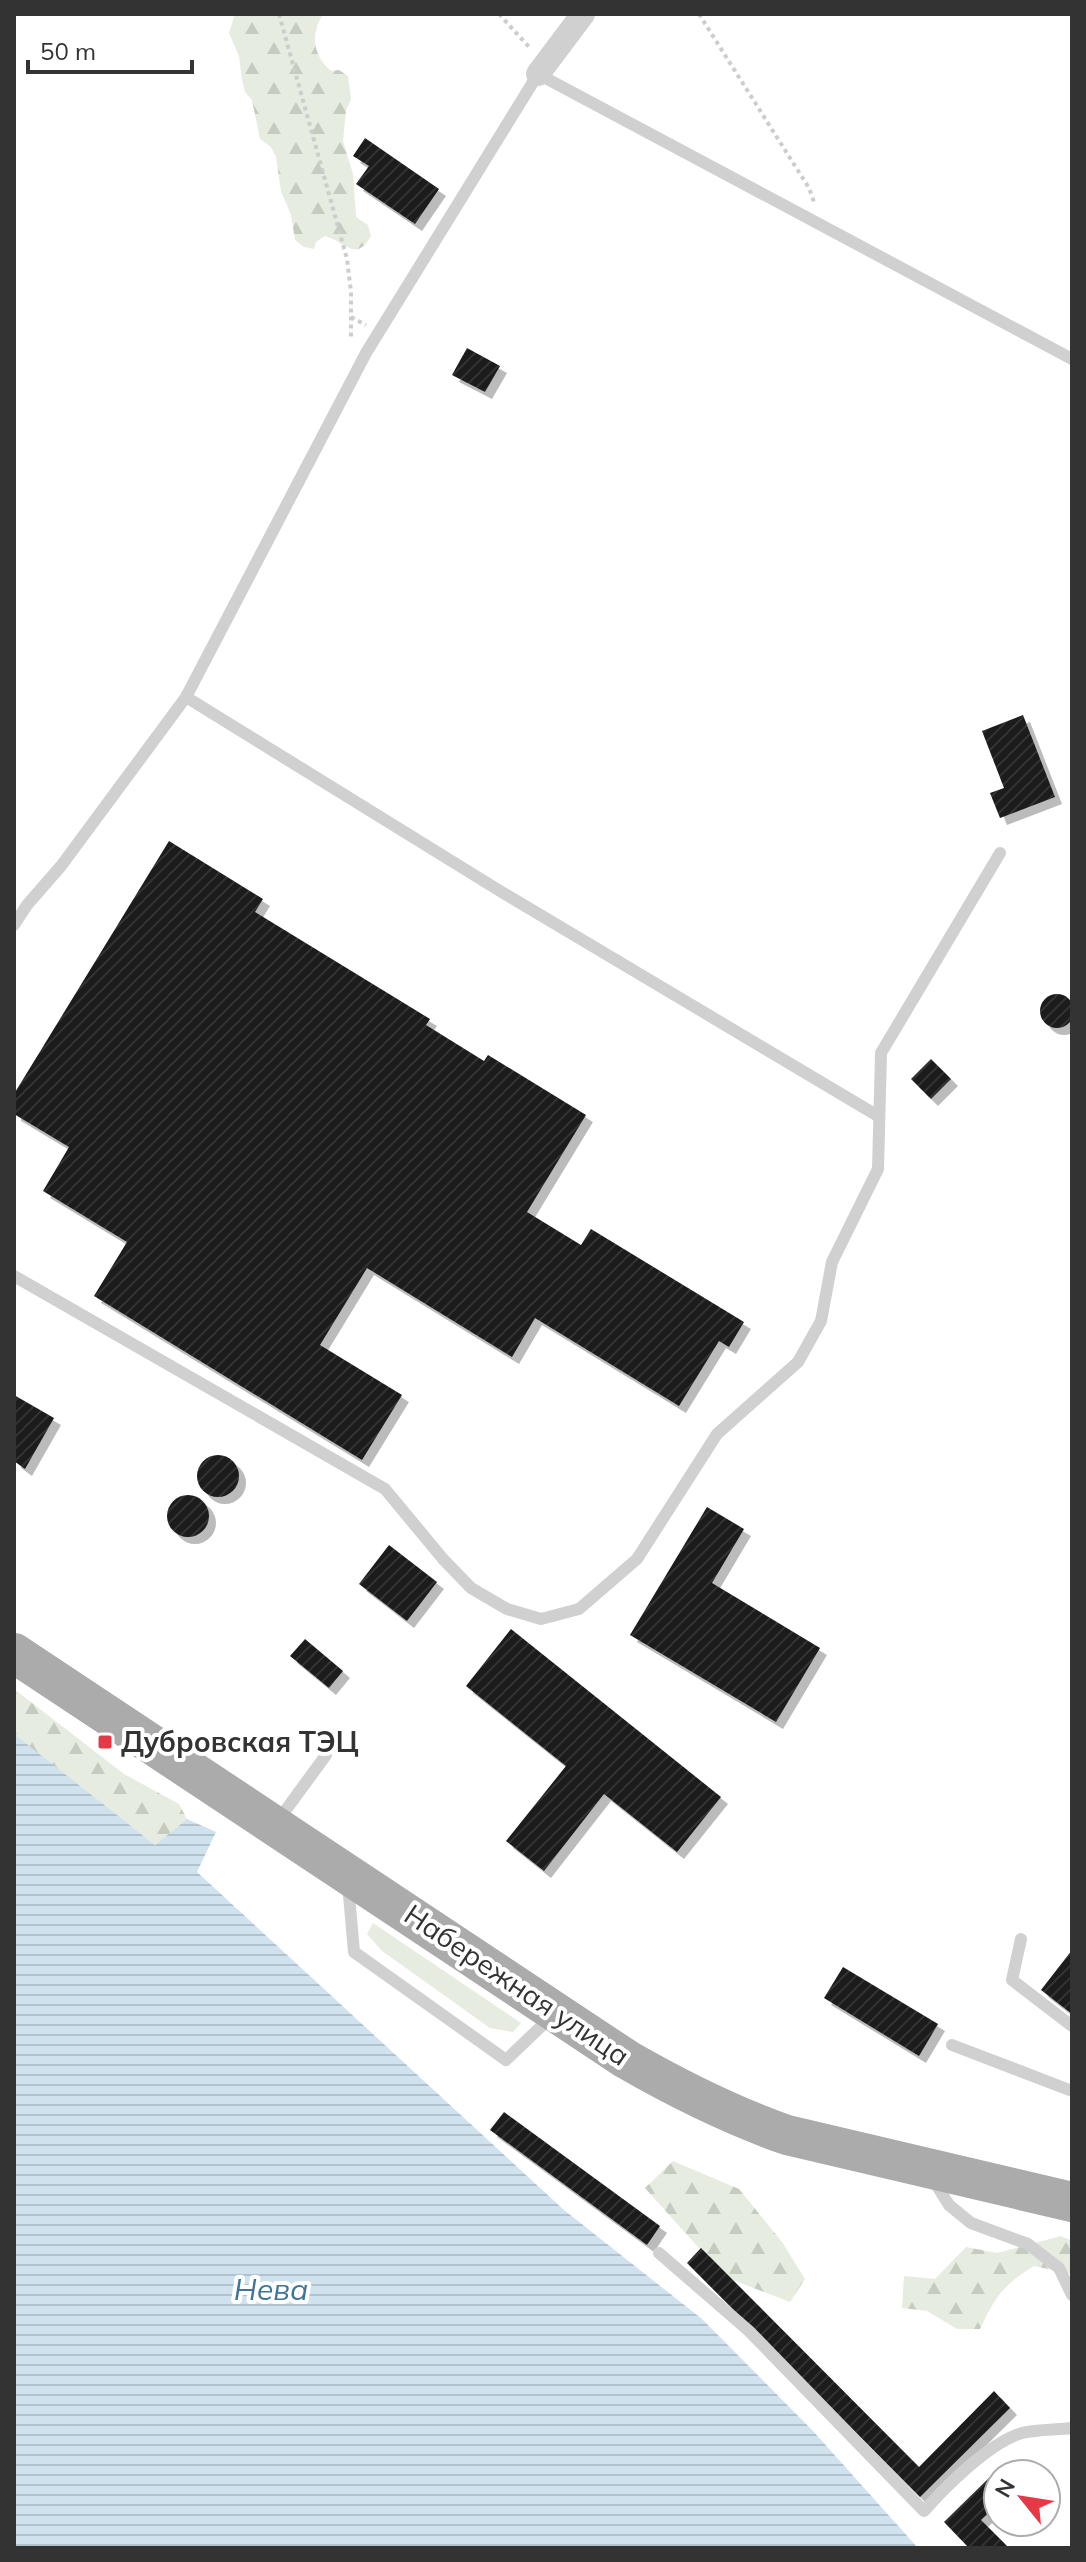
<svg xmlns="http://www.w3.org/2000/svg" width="1086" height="2562" font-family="Mulish,sans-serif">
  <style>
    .green { fill: #e6ecdf }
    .forest { fill: url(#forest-firs) }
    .water { fill: url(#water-rules) }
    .building { fill: url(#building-hatch); filter: url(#shadow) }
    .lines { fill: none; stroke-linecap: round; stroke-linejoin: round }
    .path { stroke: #cdcdcd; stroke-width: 4; stroke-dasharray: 4 4; stroke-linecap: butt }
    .service { stroke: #d0d0d0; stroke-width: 12 }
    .minor { stroke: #d0d0d0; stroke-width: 24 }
    .primary { stroke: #ababab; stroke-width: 40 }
    .poi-dot { fill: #e63946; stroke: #fff; stroke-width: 3 }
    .labels { text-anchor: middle; stroke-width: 8; stroke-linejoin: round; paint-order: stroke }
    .poi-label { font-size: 28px; font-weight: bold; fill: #333; stroke: #fff; text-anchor: start }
    .street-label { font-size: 28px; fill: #333; stroke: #fff }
    .water-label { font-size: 30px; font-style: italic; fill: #3f7597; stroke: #fff }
  </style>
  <defs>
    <pattern id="forest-firs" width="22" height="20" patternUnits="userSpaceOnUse" patternTransform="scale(2)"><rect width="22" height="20" fill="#e6ecdf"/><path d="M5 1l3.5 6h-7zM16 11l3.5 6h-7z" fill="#c6cbc0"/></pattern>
    <pattern id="water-rules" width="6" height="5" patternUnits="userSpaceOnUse" patternTransform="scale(2)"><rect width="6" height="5" fill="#cfe2ee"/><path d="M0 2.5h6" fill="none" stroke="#b2c2cd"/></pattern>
    <pattern id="building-hatch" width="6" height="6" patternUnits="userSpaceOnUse" patternTransform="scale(2)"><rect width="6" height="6" fill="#1a1a1a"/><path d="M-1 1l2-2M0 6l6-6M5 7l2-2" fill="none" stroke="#333"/></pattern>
    <filter id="shadow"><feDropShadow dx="7" dy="7" stdDeviation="0" flood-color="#0004"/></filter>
  </defs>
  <rect width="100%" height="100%" fill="#fff"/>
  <polygon class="green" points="373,1923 521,2023 513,2032 490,2028 382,1951 367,1934"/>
  <g class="forest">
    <path d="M 235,14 L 323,14 C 310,35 313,55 331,71 L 339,70 L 348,76 L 351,100 L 346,110 L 343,141 L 353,174 L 356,217 L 368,225 L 371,236 C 355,263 347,242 325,236 L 316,242 L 314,249 L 304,247 L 295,240 L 291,215 L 281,191 L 276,157 L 271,147 L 260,139 L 252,100 L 245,92 L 242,80 L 239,56 L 229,33 Z"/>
    <polygon points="14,1689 124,1774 179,1804 187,1819 155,1845 14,1736"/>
    <polygon points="673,2161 739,2189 782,2242 805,2279 790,2302 725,2277 645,2188"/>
    <path d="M 1061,2236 L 1072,2241 L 1072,2274 L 1034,2266 C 1003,2285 995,2297 980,2329 L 957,2329 L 927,2311 L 902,2308 L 904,2276 L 935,2279 L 966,2247 L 997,2253 Z"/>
  </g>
  <polygon class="water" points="14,1734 155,1845 187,1819 216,1832 197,1872 564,2210 702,2319 813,2431 918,2548 14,2548"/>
  <g class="building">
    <polygon points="365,138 439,189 415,224 356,184 369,166 353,156"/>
    <polygon points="467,348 500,366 485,392 452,375"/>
    <polygon points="1023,715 1055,797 1000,818 990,793 1004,788 982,731"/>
    <polygon points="169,841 263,899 255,912 430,1019 426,1025 484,1061 488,1055 586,1115 527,1212 581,1245 591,1229 744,1322 729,1347 719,1341 679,1406 535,1318 512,1357 367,1268 320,1345 402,1395 362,1460 94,1296 127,1242 43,1191 69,1147 14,1114 14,1094"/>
    <circle cx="1057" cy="1011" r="17"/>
    <polygon points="931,1059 951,1079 931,1099 911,1079"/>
    <polygon points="14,1395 54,1418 25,1469 14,1461"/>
    <circle cx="218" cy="1476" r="21"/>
    <circle cx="188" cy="1516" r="21"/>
    <polygon points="707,1507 744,1529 712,1583 820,1648 776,1722 630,1635"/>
    <polygon points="389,1545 437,1582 407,1621 359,1584"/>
    <polygon points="511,1629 721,1797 677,1852 604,1794 544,1871 506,1841 566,1766 466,1686"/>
    <polygon points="305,1639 343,1671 329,1688 290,1656"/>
    <polygon points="1072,1950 1072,2014 1041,1990"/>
    <polygon points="843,1967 938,2024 919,2056 824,1998"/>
    <polygon points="504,2112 660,2226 647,2245 490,2130"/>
    <polygon points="701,2248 919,2467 994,2391 1010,2408 920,2497 687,2263"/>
    <polygon points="993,2474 998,2479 998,2504 981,2520 1009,2548 969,2548 944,2522"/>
  </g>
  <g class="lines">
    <g class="path">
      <polyline points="279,14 347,259 351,292 351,337"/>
      <polyline points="499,14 530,48"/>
      <polyline points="699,14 809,188 814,202"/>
      <polyline points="351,317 366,325"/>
      <polyline points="14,1605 15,1605"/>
    </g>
    <g class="service">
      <polyline points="186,697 500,891 878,1116"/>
      <polyline points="14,925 27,905 61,866 186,697 366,353 538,74 1072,359"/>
      <polyline points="14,1276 385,1489 443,1559 471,1588 507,1609 541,1619 579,1609 637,1559 717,1434 798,1362 821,1321 832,1262 878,1169 881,1053 1000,853"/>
      <polyline points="277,1822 326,1755"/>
      <polyline points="348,1884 354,1952 506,2060 551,2017"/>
      <polyline points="1021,1939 1012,1980 1072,2026"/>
      <polyline points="952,2045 1072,2091"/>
      <polyline points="932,2178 949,2205 971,2223 1028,2244 1059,2268 1072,2295"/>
      <path d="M 659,2253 L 749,2331 L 924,2511 C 945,2487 990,2442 1022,2433 C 1037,2429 1056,2430 1072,2428"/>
    </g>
    <polyline class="minor" points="538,74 583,14"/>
    <path class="primary" d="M 14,1653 L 626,2059 C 678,2089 730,2115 787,2135 L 1072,2202"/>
  </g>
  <rect class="poi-dot" x="97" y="1734" width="16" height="16" rx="4"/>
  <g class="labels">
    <g class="poi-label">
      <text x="121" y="1752">Дубровская ТЭЦ</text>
    </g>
    <g class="street-label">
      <text transform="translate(517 1985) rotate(34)" y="10">Набережная улица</text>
    </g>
    <g class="water-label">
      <text x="271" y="2300">Нева</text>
    </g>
  </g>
  <rect width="1086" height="2562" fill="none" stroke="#333333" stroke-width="32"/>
  <g transform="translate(1022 2498) rotate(300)"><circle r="38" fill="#ffffff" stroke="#adadad" stroke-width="2"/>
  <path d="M0-6L14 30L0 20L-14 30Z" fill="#e63946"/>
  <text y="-12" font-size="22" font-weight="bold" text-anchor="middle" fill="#333333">N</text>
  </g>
  <path d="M28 60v12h164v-12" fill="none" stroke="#333333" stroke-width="4"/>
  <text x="40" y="60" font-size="24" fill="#333333" stroke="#ffffff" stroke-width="6" paint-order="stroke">50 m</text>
</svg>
